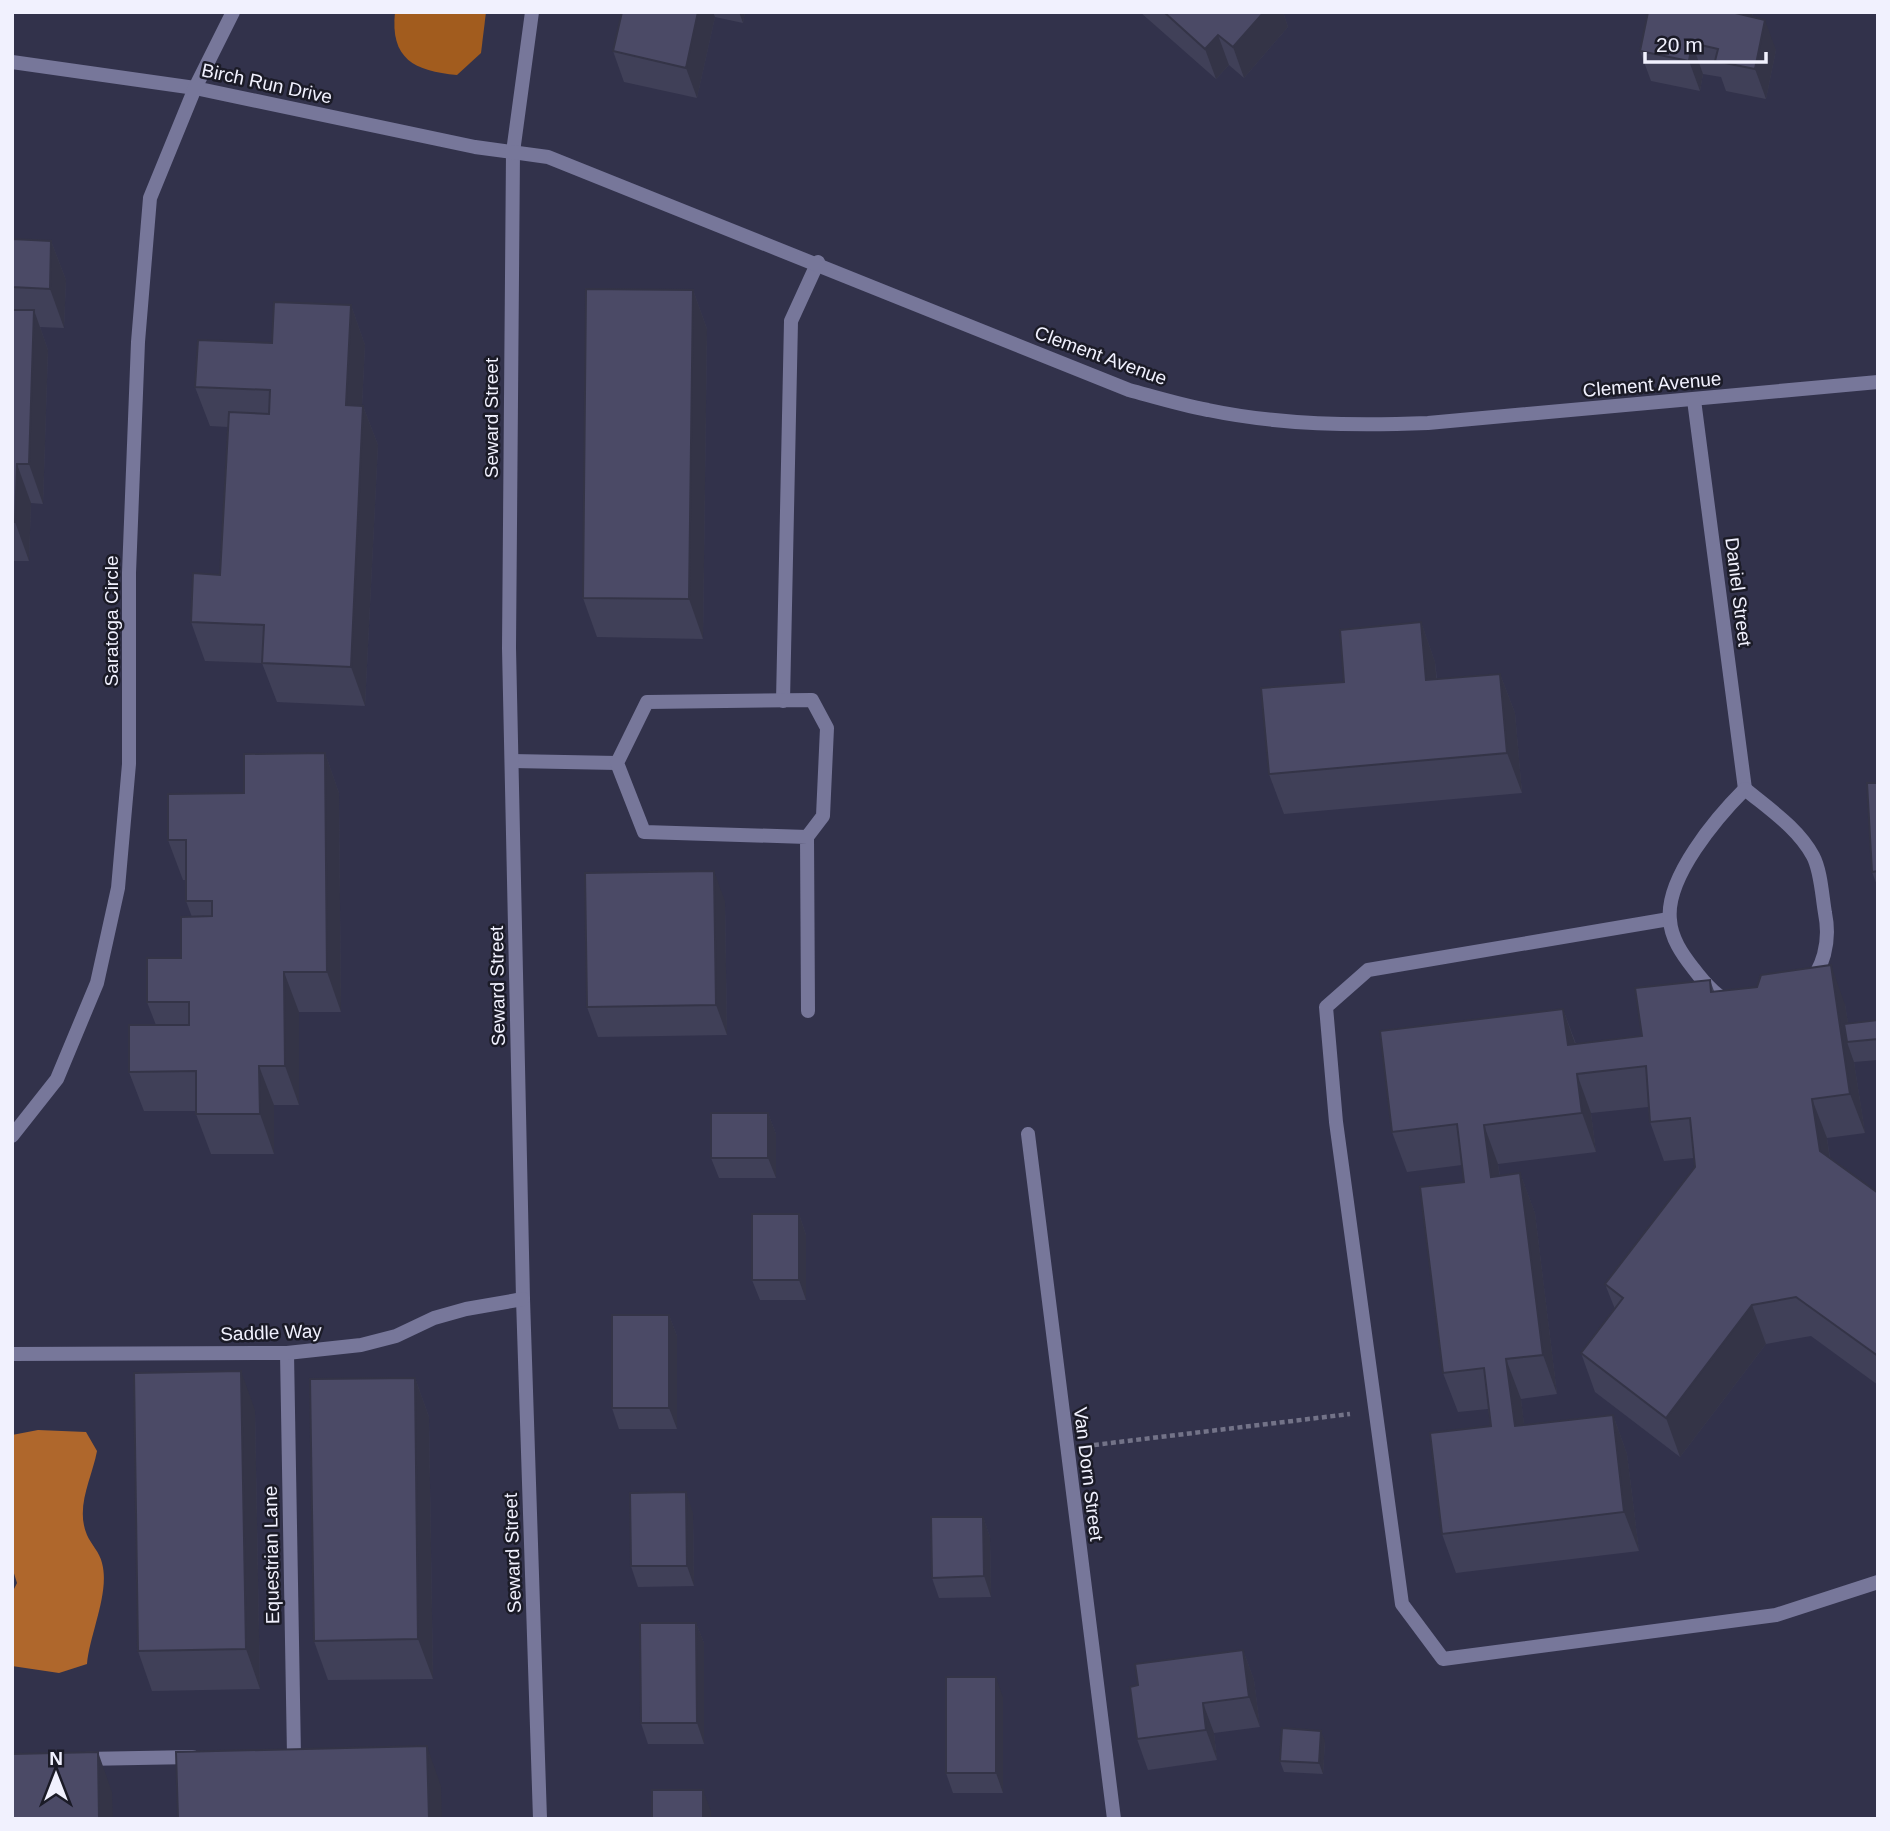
<svg xmlns="http://www.w3.org/2000/svg" width="1890" height="1831" font-family="Arial,sans-serif">
  <style>
    .forest { fill: #a25c1e }
    .water { fill: #af672c }
    .lines { fill: none; stroke-linecap: round; stroke-linejoin: round }
    .path { stroke: #737388; stroke-width: 4.5; stroke-dasharray: 5 3.5; stroke-linecap: butt }
    .lane { stroke: #77779a; stroke-width: 14 }
    .street { stroke: #77779a; stroke-width: 14 }
    .wall { fill: #404058 }
    .shaded-wall { fill: #343447 }
    .building { fill: #4b4a66; stroke: #343447; stroke-width: 2 }
    .labels { text-anchor: middle; stroke-width: 5; stroke-linejoin: round; paint-order: stroke }
    .street-label { font-size: 19px; fill: #f1f1fe; stroke: #1b1b27 }
  </style>
  <rect width="100%" height="100%" fill="#32324b"/>
  <path class="forest" d="M 395,12 L 486,12 L 481,53 L 457,75 C 414,71 390,59 395,12 Z"/>
  <path class="water" d="M 38,1430 L 86,1432 L 97,1451 C 92,1478 75,1507 87,1535 C 91,1544 100,1553 102,1563 C 110,1592 90,1633 87,1664 L 59,1673 L 12,1666 L 12,1593 L 17,1583 L 12,1567 L 12,1435 Z"/>
  <g class="lines">
    <polyline class="path" points="1094,1445 1350,1414"/>
    <g class="lane">
      <polyline points="783,701 791,321 818,262"/>
      <polyline points="512,761 617,763"/>
      <polyline points="807,837 644,832 617,763 647,702 812,700 827,728 823,816 807,837 808,1011"/>
      <polyline points="1669,919 1368,970 1326,1007 1336,1122 1402,1604 1443,1659 1776,1615 1878,1582"/>
    </g>
    <g class="street">
      <polyline points="532,12 513,152 509,648 523,1299 540,1819"/>
      <path d="M 12,62 L 195,88 L 475,147 L 548,157 L 1129,390 C 1155,397 1181,405 1208,410 C 1280,425 1355,426 1428,423 L 1878,382"/>
      <polyline points="1694,400 1745,789"/>
      <path d="M 1745,789 C 1769,809 1798,828 1813,856 C 1821,871 1822,896 1825,913 C 1837,972 1792,1022 1732,1003 C 1717,998 1702,980 1693,968 C 1682,954 1671,938 1670,920 C 1665,878 1717,817 1745,789 Z"/>
      <polyline points="1028,1134 1114,1819"/>
      <polyline points="12,1136 57,1079 97,983 118,888 129,764 129,573 138,342 150,198 195,88 233,12"/>
      <polyline points="287,1353 294,1756"/>
      <polyline points="12,1354 287,1353 361,1345 396,1336 434,1318 466,1309 523,1299"/>
      <polyline points="84,1759 193,1757"/>
    </g>
  </g>
  <g class="wall">
    <polygon points="622,12 745,12 743,23 715,17 697,98 624,82 613,51"/>
    <polygon points="1140,12 1283,12 1288,27 1244,78 1229,65 1216,79"/>
    <polygon points="1648,12 1753,12 1752,17 1776,50 1766,99 1726,91 1721,77 1703,74 1700,91 1651,81 1640,51"/>
    <polygon points="12,239 51,241 66,280 64,328 40,327 48,350 43,504 31,503 29,561 12,561"/>
    <polygon points="693,290 707,329 703,639 597,637 583,598"/>
    <polygon points="351,305 365,345 362,406 363,406 378,445 365,706 277,702 262,663 205,661 191,622 220,575 228,427 210,426 195,387 272,343"/>
    <polygon points="1421,622 1435,662 1437,679 1500,674 1515,713 1522,793 1284,814 1269,774 1344,682"/>
    <polygon points="325,753 339,793 341,1012 299,1012 299,1105 274,1105 274,1154 211,1154 196,1114 196,1111 144,1111 129,1072 156,1025 147,1002 181,958 192,917 186,901 186,880 183,880 168,840 244,793"/>
    <polygon points="1878,783 1878,888 1872,872"/>
    <polygon points="725,901 727,1035 598,1037 587,1007"/>
    <polygon points="1710,980 1714,991 1845,1004 1848,1024 1878,1020 1878,1060 1854,1062 1865,1133 1827,1138 1830,1158 1878,1193 1878,1385 1811,1336 1766,1344 1680,1457 1595,1392 1581,1353 1615,1309 1605,1284 1695,1167 1694,1158 1664,1161 1650,1122 1648,1107 1591,1113 1596,1152 1498,1164 1500,1176 1520,1173 1535,1213 1557,1394 1521,1399 1524,1425 1613,1415 1627,1454 1639,1551 1456,1573 1442,1534 1491,1426 1488,1409 1458,1412 1443,1373 1464,1182 1462,1165 1407,1172 1392,1132 1563,1009 1576,1044 1642,1036"/>
    <polygon points="768,1113 776,1134 776,1178 719,1178 711,1158"/>
    <polygon points="799,1214 806,1235 806,1300 760,1300 752,1280"/>
    <polygon points="669,1315 677,1336 677,1429 619,1429 612,1408"/>
    <polygon points="415,1378 429,1417 433,1679 328,1680 314,1641"/>
    <polygon points="255,1410 260,1689 152,1691 138,1651"/>
    <polygon points="693,1513 694,1586 638,1587 631,1566"/>
    <polygon points="983,1517 990,1537 991,1597 939,1598 932,1578"/>
    <polygon points="696,1623 704,1643 704,1744 648,1744 641,1723"/>
    <polygon points="1243,1650 1254,1680 1260,1727 1214,1733 1217,1760 1148,1770 1137,1739 1138,1685"/>
    <polygon points="1003,1697 1003,1793 953,1793 946,1773"/>
    <polygon points="1325,1741 1323,1774 1284,1772 1280,1761"/>
  </g>
  <g class="shaded-wall">
    <polygon points="698,12 713,12 715,17 697,98 686,68"/>
    <polygon points="739,12 745,12 743,23"/>
    <polygon points="1264,12 1283,12 1288,27 1244,78 1233,47"/>
    <polygon points="1735,12 1753,12 1746,44"/>
    <polygon points="1765,20 1776,50 1766,99 1755,69"/>
    <polygon points="1218,35 1229,65 1216,79 1205,49"/>
    <polygon points="1692,43 1703,74 1700,91 1689,61"/>
    <polygon points="51,241 66,280 64,328 50,289"/>
    <polygon points="693,290 707,329 703,639 689,599"/>
    <polygon points="351,305 365,345 360,445 346,405"/>
    <polygon points="34,310 48,350 43,504 29,464"/>
    <polygon points="363,406 378,445 365,706 351,667"/>
    <polygon points="17,464 31,503 29,561 15,522"/>
    <polygon points="1421,622 1435,662 1440,720 1426,680"/>
    <polygon points="1500,674 1515,713 1522,793 1507,753"/>
    <polygon points="325,753 339,793 341,1012 327,972"/>
    <polygon points="714,871 725,901 727,1035 716,1005"/>
    <polygon points="1831,965 1845,1004 1851,1042 1847,1042 1854,1062 1865,1133 1850,1094"/>
    <polygon points="284,972 299,1012 299,1105 285,1066"/>
    <polygon points="1563,1009 1577,1049 1568,1045"/>
    <polygon points="259,1066 274,1105 274,1154 260,1114"/>
    <polygon points="1577,1074 1591,1113 1596,1152 1582,1113"/>
    <polygon points="1812,1099 1827,1138 1834,1190 1820,1151"/>
    <polygon points="768,1113 776,1134 776,1178 768,1158"/>
    <polygon points="1484,1125 1498,1164 1505,1216 1491,1177"/>
    <polygon points="1520,1173 1535,1213 1557,1394 1543,1355"/>
    <polygon points="799,1214 806,1235 806,1300 799,1280"/>
    <polygon points="1752,1305 1766,1344 1680,1457 1666,1418"/>
    <polygon points="669,1315 677,1336 677,1429 669,1408"/>
    <polygon points="1506,1359 1521,1399 1529,1466 1515,1426"/>
    <polygon points="241,1371 255,1410 260,1689 246,1649"/>
    <polygon points="415,1378 429,1417 433,1679 418,1639"/>
    <polygon points="1613,1415 1627,1454 1639,1551 1624,1512"/>
    <polygon points="686,1492 693,1513 694,1586 687,1566"/>
    <polygon points="983,1517 990,1537 991,1597 984,1576"/>
    <polygon points="696,1623 704,1643 704,1744 697,1723"/>
    <polygon points="1243,1650 1254,1680 1260,1727 1249,1697"/>
    <polygon points="996,1677 1003,1697 1003,1793 996,1773"/>
    <polygon points="1203,1703 1214,1733 1217,1760 1206,1730"/>
    <polygon points="1321,1731 1325,1741 1323,1774 1319,1763"/>
    <polygon points="427,1746 441,1786 442,1819 429,1819"/>
    <polygon points="98,1752 112,1792 113,1819 99,1819"/>
    <polygon points="703,1790 711,1811 711,1819 703,1819"/>
  </g>
  <g class="building">
    <polygon points="622,12 698,12 686,68 613,51"/>
    <polygon points="1164,12 1264,12 1233,47 1218,35 1205,49"/>
    <polygon points="1648,12 1735,12 1735,13 1765,20 1755,69 1715,61 1718,49 1692,43 1689,61 1640,51"/>
    <polygon points="12,239 51,241 50,289 12,287"/>
    <polygon points="586,289 693,290 689,599 583,598"/>
    <polygon points="274,302 351,305 346,405 363,406 351,667 262,663 264,625 191,622 193,573 220,575 229,412 269,414 270,390 195,387 198,340 272,343"/>
    <polygon points="12,310 34,310 29,464 17,464 15,522 12,522"/>
    <polygon points="1421,622 1426,680 1500,674 1507,753 1269,774 1261,688 1344,682 1340,630"/>
    <polygon points="325,753 327,972 284,972 285,1066 259,1066 260,1114 196,1114 196,1071 129,1072 129,1025 189,1025 189,1002 147,1002 147,958 181,958 181,917 212,916 212,901 186,901 186,840 168,840 168,794 244,793 244,754"/>
    <polygon points="1867,783 1878,783 1878,871 1872,872"/>
    <polygon points="714,871 716,1005 587,1007 585,873"/>
    <polygon points="1831,965 1850,1094 1812,1099 1820,1151 1878,1193 1878,1356 1796,1297 1752,1305 1666,1418 1581,1353 1623,1298 1605,1284 1695,1167 1690,1118 1650,1122 1646,1066 1577,1074 1582,1113 1484,1125 1491,1177 1520,1173 1543,1355 1506,1359 1515,1426 1613,1415 1624,1512 1442,1534 1430,1433 1491,1426 1484,1368 1443,1373 1420,1187 1464,1182 1457,1124 1392,1132 1380,1031 1563,1009 1568,1045 1642,1036 1635,988 1710,980 1711,992 1757,987 1761,975"/>
    <polygon points="1878,1020 1878,1039 1847,1042 1844,1024"/>
    <rect x="711" y="1113" width="57" height="45"/>
    <rect x="752" y="1214" width="47" height="66"/>
    <rect x="612" y="1315" width="57" height="93"/>
    <polygon points="241,1371 246,1649 138,1651 134,1373"/>
    <polygon points="415,1378 418,1639 314,1641 310,1379"/>
    <polygon points="686,1492 687,1566 631,1566 630,1493"/>
    <polygon points="931,1517 983,1517 984,1576 932,1578"/>
    <polygon points="640,1623 696,1623 697,1723 641,1723"/>
    <polygon points="1243,1650 1249,1697 1203,1703 1206,1730 1137,1739 1130,1687 1138,1685 1135,1664"/>
    <rect x="946" y="1677" width="50" height="96"/>
    <polygon points="1282,1728 1321,1731 1319,1763 1280,1761"/>
    <polygon points="427,1746 429,1819 178,1819 176,1752"/>
    <polygon points="98,1752 99,1819 12,1819 12,1754"/>
    <rect x="652" y="1790" width="51" height="29"/>
  </g>
  <g class="labels">
    <g class="street-label">
      <text transform="translate(267 83) rotate(12)" y="7">Birch Run Drive</text>
      <text transform="translate(1101 355) rotate(20)" y="7">Clement Avenue</text>
      <text transform="translate(1652 384) rotate(-5)" y="7">Clement Avenue</text>
      <text transform="translate(491 418) rotate(-90)" y="7">Seward Street</text>
      <text transform="translate(1739 592) rotate(83)" y="7">Daniel Street</text>
      <text transform="translate(111 621) rotate(-90)" y="7">Saratoga Circle</text>
      <text transform="translate(497 986) rotate(-91)" y="7">Seward Street</text>
      <text transform="translate(271 1332) rotate(-2)" y="7">Saddle Way</text>
      <text transform="translate(1089 1474) rotate(83)" y="7">Van Dorn Street</text>
      <text transform="translate(512 1553) rotate(-92)" y="7">Seward Street</text>
      <text transform="translate(271 1555) rotate(-91)" y="7">Equestrian Lane</text>
    </g>
  </g>
  <rect width="1890" height="1831" fill="none" stroke="#f1f1fe" stroke-width="28"/>
  <g transform="translate(56 1775)" stroke="#1b1b27" stroke-width="5" paint-order="stroke">
  <path d="M0-5L12 26L0 18L-12 26Z" fill="#f1f1fe"/>
  <text y="-10" font-size="19" font-weight="bold" text-anchor="middle" fill="#f1f1fe">N</text>
  </g>
  <path d="M1645 52v10h121v-10" fill="none" stroke="#f1f1fe" stroke-width="3.5"/>
  <text x="1656" y="52" font-size="21" fill="#f1f1fe" stroke="#1b1b27" stroke-width="5" paint-order="stroke">20 m</text>
</svg>
